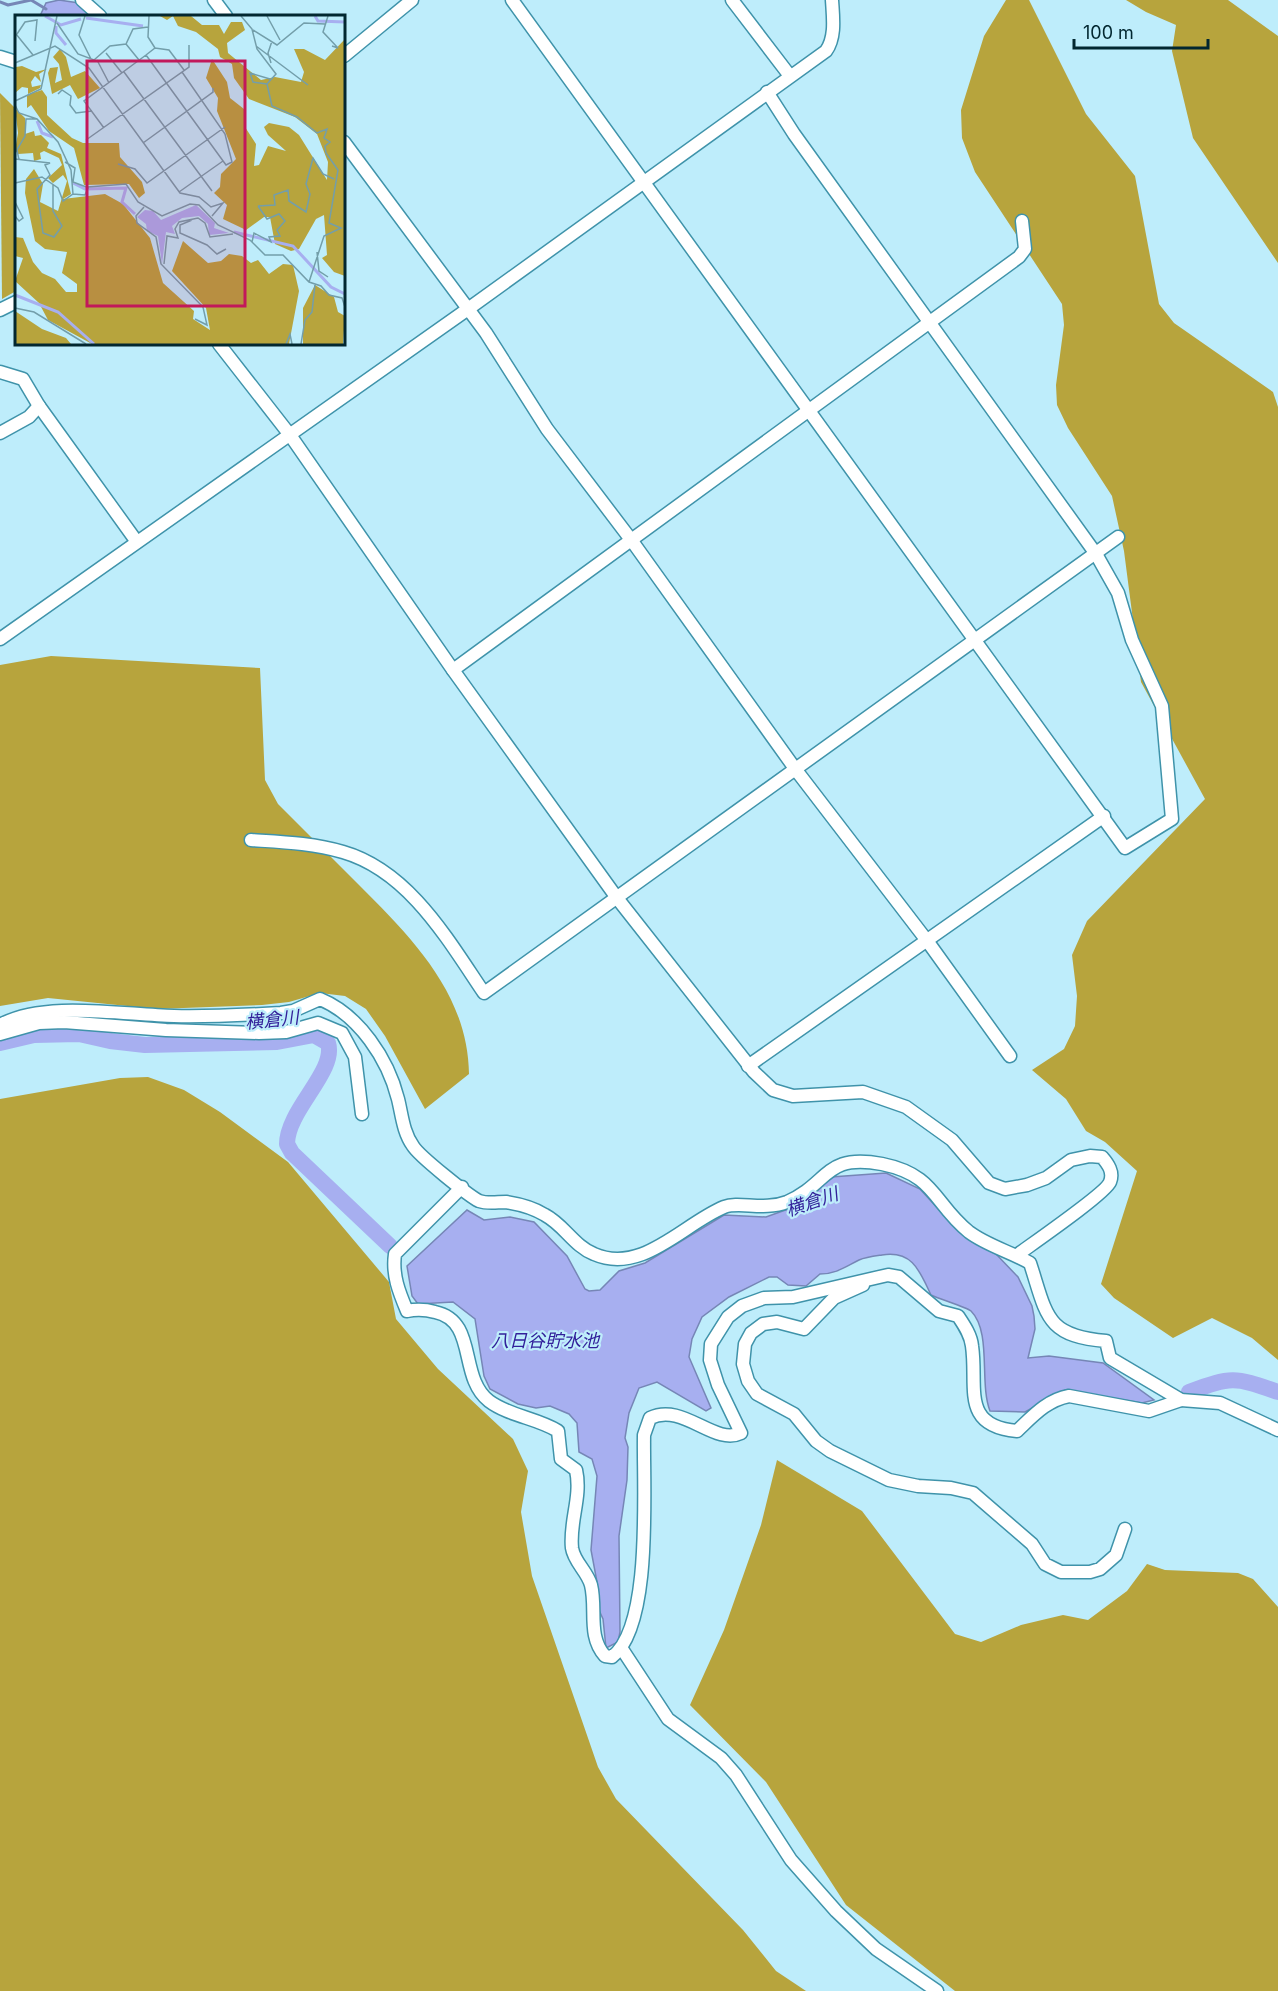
<svg xmlns="http://www.w3.org/2000/svg" width="1278" height="1991" font-family="Inter,'Noto Sans JP',sans-serif">
  <style>
    .forest { fill: #b7a43d }
    .water { fill: #a7aff0; stroke: #7686b6; stroke-width: 1.5 }
    .lines { fill: none; stroke-linecap: round; stroke-linejoin: round }
    .stream { stroke: #7686b6; stroke-width: 3 }
    .river { stroke: #a7aff0; stroke-width: 16 }
    .minor-casing { stroke: #3f93aa; stroke-width: 15 }
    .minor { stroke: #fff; stroke-width: 12 }
    .labels { text-anchor: middle; stroke-width: 4.5; stroke-linejoin: round; paint-order: stroke }
    .water-label { font-size: 18px; font-style: italic; fill: #32209a; stroke: #beedfb }
    .inset-river { fill: none; stroke: #a7aff0; stroke-width: 3 }
    .inset-road { fill: none; stroke: #739eaa; stroke-width: 1.5 }
    .view { fill: #c2185b; fill-opacity: 0.15; stroke: #c2185b; stroke-width: 3 }
    .inset-edge { fill: none; stroke: #022730; stroke-width: 3 }
  </style>
  <rect width="100%" height="100%" fill="#beedfb"/>
  <g class="forest">
    <polygon points="1006,0 1029,0 1086,114 1135,176 1159,304 1174,323 1273,392 1278,407 1278,1360 1252,1338 1212,1318 1173,1338 1114,1298 1101,1284 1137,1171 1105,1142 1086,1131 1066,1099 1032,1070 1064,1049 1075,1026 1077,996 1072,955 1087,921 1205,799 1141,682 1124,551 1112,496 1068,428 1057,405 1056,385 1064,325 1062,304 975,172 962,138 961,110 984,36"/>
    <polygon points="1126,0 1228,0 1278,36 1278,263 1193,138 1172,51 1176,25 1146,12"/>
    <polygon points="0,93 16,109 16,291 2,299"/>
    <path d="M 51,656 L 260,668 L 265,780 L 278,804 C 305,831 332,858 359,885 C 412,938 468,994 469,1074 L 425,1109 L 385,1036 L 366,1009 L 345,996 L 320,993 L 289,1002 L 262,1005 L 157,1009 L 48,998 L 0,1006 L 0,665 Z"/>
    <polygon points="148,1077 184,1090 220,1112 288,1162 389,1282 396,1319 438,1369 513,1439 528,1471 521,1512 532,1576 598,1767 616,1799 743,1930 776,1971 806,1991 0,1991 0,1099 120,1078"/>
    <polygon points="777,1460 862,1511 955,1634 981,1642 1021,1625 1063,1615 1088,1620 1127,1591 1147,1564 1165,1570 1238,1573 1253,1579 1278,1607 1278,1991 955,1991 846,1905 766,1782 690,1705 724,1630 761,1525"/>
  </g>
  <g class="water">
    <polygon points="59,0 79,3 94,16 40,16 46,3"/>
    <path d="M 886,1173 L 920,1189 L 951,1223 L 996,1254 L 1018,1277 L 1032,1306 L 1034,1316 L 1035,1329 L 1028,1358 L 1049,1356 L 1103,1363 L 1154,1400 L 1142,1403 L 1065,1390 L 1025,1412 L 990,1411 C 979,1383 992,1332 971,1311 C 966,1307 939,1299 931,1295 C 920,1272 913,1250 882,1255 C 875,1256 866,1257 859,1260 C 845,1267 836,1274 820,1274 L 806,1286 L 788,1285 L 777,1277 L 769,1277 L 729,1297 L 702,1317 L 692,1339 L 689,1357 L 711,1408 L 706,1411 L 657,1382 L 639,1388 L 629,1413 L 625,1438 L 628,1447 L 627,1480 L 619,1536 L 620,1632 L 618,1642 L 606,1648 L 603,1619 L 593,1597 L 597,1582 L 591,1550 L 597,1476 L 592,1459 L 579,1452 L 577,1423 L 569,1414 L 550,1406 L 536,1408 L 518,1404 L 490,1389 L 484,1376 L 475,1319 L 453,1302 L 418,1304 L 412,1296 L 407,1266 L 467,1210 L 484,1220 L 510,1217 L 534,1222 L 567,1256 L 585,1289 L 589,1291 L 600,1290 L 619,1271 L 645,1263 L 724,1215 L 766,1217 L 805,1203 L 831,1177 Z"/>
  </g>
  <g class="lines">
    <polyline class="stream" points="0,2 8,5 31,0 46,9"/>
    <g class="river">
      <path d="M 0,1043 L 34,1035 L 79,1034 L 110,1041 L 145,1045 L 277,1042 L 314,1035 L 328,1043 C 337,1071 287,1110 287,1144 L 292,1153 L 390,1246"/>
      <path d="M 1189,1392 C 1233,1376 1234,1377 1278,1392"/>
    </g>
    <g class="minor-casing">
      <g id="minor">
        <polyline points="82,0 100,16"/>
        <polyline points="214,0 226,16"/>
        <polyline points="512,0 1125,848 1172,819 1162,706 1132,640 1118,593 1096,554 794,134 767,92"/>
        <polyline points="732,0 790,76"/>
        <polyline points="344,56 412,0"/>
        <polyline points="0,57 16,62"/>
        <polyline points="344,142 486,333 547,429 632,541 796,770 928,942 1010,1056"/>
        <polyline points="0,310 16,302"/>
        <path d="M 219,344 L 290,435 L 453,670 L 617,898 L 754,1072 L 773,1090 L 793,1096 L 863,1092 L 906,1107 L 952,1140 L 989,1183 L 1005,1189 L 1027,1185 L 1046,1178 L 1071,1160 L 1090,1156 L 1102,1157 C 1108,1164 1114,1172 1110,1182 C 1106,1193 1032,1244 1017,1255"/>
        <polyline points="0,372 23,379 39,406 137,542"/>
        <polyline points="0,433 29,417 39,406"/>
        <path d="M 0,639 L 468,309 L 826,51 C 836,37 833,17 832,0"/>
        <polyline points="453,670 1019,257 1025,249 1022,221"/>
        <path d="M 251,840 C 282,842 313,843 343,852 C 409,871 448,940 484,993 L 1118,537"/>
        <path d="M 0,1025 C 45,1000 123,1015 174,1016 C 209,1017 245,1015 281,1013 L 293,1011 L 320,999 C 359,1015 388,1059 398,1099 C 402,1115 403,1132 413,1146 C 419,1156 469,1196 479,1201 C 488,1204 497,1202 506,1202 C 519,1204 534,1208 545,1215 C 564,1225 574,1246 594,1254 C 642,1275 683,1224 724,1207 C 739,1201 764,1211 787,1202 C 830,1183 824,1153 882,1164 C 936,1175 933,1203 969,1232 C 986,1245 1011,1252 1030,1263 C 1047,1315 1045,1336 1106,1341 L 1110,1358 L 1181,1400 L 1220,1403 L 1278,1430"/>
        <polyline points="0,1034 39,1023 64,1022 166,1030 259,1033 286,1032 318,1023 342,1033 355,1057 362,1114"/>
        <polyline points="748,1066 1104,816"/>
        <path d="M 462,1187 L 395,1254 C 392,1275 399,1292 407,1311 C 417,1309 424,1309 435,1312 C 478,1321 458,1377 489,1401 C 509,1416 537,1418 558,1431 L 561,1459 L 576,1470 C 582,1497 569,1522 572,1548 C 574,1562 587,1571 591,1585 C 597,1609 587,1636 605,1656 L 612,1657 C 653,1626 643,1486 644,1435 L 650,1418 C 683,1402 714,1446 741,1433 L 718,1385 L 710,1360 L 711,1344 L 728,1317 L 742,1306 L 764,1298 L 793,1297 L 888,1275 L 899,1277 L 939,1311 L 958,1316 C 964,1325 971,1335 972,1346 C 978,1387 960,1426 1017,1431 C 1033,1416 1047,1400 1069,1396 L 1149,1411 L 1181,1400"/>
        <polyline points="863,1285 834,1298 804,1329 777,1322 763,1324 751,1333 745,1344 743,1364 748,1381 757,1394 794,1414 816,1441 830,1451 889,1480 918,1486 951,1488 973,1493 1032,1544 1045,1564 1061,1572 1090,1572 1100,1569 1116,1555 1125,1529"/>
        <polyline points="622,1649 668,1719 721,1758 736,1775 791,1860 836,1911 876,1949 937,1991"/>
      </g>
    </g>
    <use href="#minor" class="minor"/>
  </g>
  <g class="labels">
    <g class="water-label">
      <text transform="translate(272 1020) rotate(-6)" y="6">横倉川</text>
      <text transform="translate(812 1202) rotate(-19)" y="6">横倉川</text>
      <text x="545" y="1347">八日谷貯水池</text>
    </g>
  </g>
  <g transform="translate(15 15)">
    <rect width="330" height="330" fill="#beedfb"/>
    <path d="M 145,1 L 176,1 L 187,10 L 204,10 L 209,19 L 216,7 L 227,7 L 230,15 L 212,28 L 213,38 L 246,65 L 260,62 L 286,67 L 289,57 L 279,34 L 289,34 L 310,45 L 330,24 L 330,261 L 319,257 L 307,243 L 312,240 L 309,200 L 301,204 L 284,234 L 276,236 L 260,229 L 255,202 L 249,202 L 231,215 L 208,204 L 212,190 L 199,178 L 205,172 L 206,159 L 221,144 L 202,96 L 203,83 L 191,63 L 197,44 L 212,67 L 215,83 L 229,94 L 230,112 L 241,129 L 239,151 L 244,150 L 253,131 L 271,136 L 253,120 L 249,112 L 254,108 L 274,112 L 284,120 L 312,165 L 313,147 L 302,119 L 280,102 L 234,84 L 219,63 L 217,49 L 205,42 L 203,34 L 181,17 L 163,11 L 158,1 L 152,5 ZM 45,34 L 51,42 L 56,62 L 70,56 L 85,73 L 63,84 L 55,70 L 37,79 L 33,58 L 35,53 L 43,52 L 40,68 L 47,65 L 44,49 L 38,42 ZM 7,51 L 21,57 L 32,54 L 24,59 L 26,67 L 20,61 L 16,67 L 17,72 L 26,70 L 25,73 L 13,79 L 13,73 L 7,72 L 0,78 L 1,52 ZM 27,75 L 32,82 L 32,100 L 57,123 L 68,128 L 104,128 L 105,142 L 127,167 L 130,178 L 124,183 L 114,169 L 69,170 L 59,133 L 34,116 L 16,90 L 12,93 L 12,80 ZM 0,93 L 10,103 L 10,119 L 19,116 L 20,121 L 26,120 L 34,128 L 32,133 L 46,139 L 56,179 L 48,184 L 90,179 L 108,189 L 135,223 L 148,268 L 179,296 L 178,304 L 195,315 L 191,293 L 157,256 L 168,226 L 193,248 L 206,246 L 214,239 L 227,241 L 236,248 L 243,245 L 254,259 L 268,249 L 278,250 L 284,276 L 274,329 L 77,329 L 33,305 L 24,288 L 0,266 L 8,243 L 0,241 L 0,222 L 8,223 L 18,247 L 27,258 L 40,264 L 51,277 L 62,277 L 62,269 L 47,258 L 52,237 L 30,234 L 20,226 L 10,178 L 11,164 L 19,154 L 28,169 L 25,187 L 43,196 L 52,166 L 48,160 L 38,168 L 33,163 L 47,150 L 44,143 L 29,136 L 25,138 L 26,144 L 19,146 L 18,138 L 3,139 L 0,135 L 3,118 ZM 300,270 L 319,282 L 323,297 L 330,301 L 328,329 L 288,329 L 288,293 ZM 0,296 L 27,314 L 51,323 L 56,329 L 0,329 Z" fill="#b7a43d"/>
    <path d="M 181,190 L 200,208 L 199,213 L 214,218 L 194,220 L 193,209 L 184,201 L 167,203 L 157,211 L 160,219 L 151,217 L 147,249 L 143,221 L 132,216 L 131,209 L 122,202 L 130,195 L 138,196 L 146,205 Z" fill="#a7aff0"/>
    <path class="inset-river" d="M 30,1 L 46,10 L 66,4M 300,1 L 303,6 L 330,7M 71,3 L 128,11M 41,11 L 41,18 L 51,30M 22,106 L 27,118 L 38,122M 58,168 L 70,174 L 111,173 L 107,187 L 120,199M 219,217 L 278,231 L 316,272 L 330,279M 0,280 L 43,297 L 79,329"/>
    <path class="inset-road" d="M 70,1 L 64,20 L 76,44M 134,1 L 133,22 L 140,33M 226,1 L 237,14 L 242,34 L 261,59 L 252,69 L 257,91 L 282,102 L 302,118 L 312,114 L 309,123 L 315,127 L 310,131 L 311,138 L 323,155 L 314,208 L 326,213 L 309,221 L 294,267M 252,1 L 265,25M 313,1 L 308,17 L 323,33 L 317,31M 42,8 L 63,39 L 79,45 L 95,31 L 111,29 L 118,14 L 133,12M 238,15 L 262,30 L 289,8 L 310,9M 1,19 L 18,40M 2,19 L 10,7 L 22,5 L 20,26M 111,29 L 124,45M 241,31 L 293,70M 91,38 L 107,58M 131,40 L 211,150 L 217,147 L 210,119 L 167,57M 82,45 L 94,68M 0,48 L 40,31 L 74,53 L 165,178 L 184,182 L 196,192 L 208,188 L 197,201M 256,48 L 253,38 L 257,26M 109,57 L 197,176M 252,69 L 238,67 L 235,58 L 255,64M 43,79 L 47,75 L 56,81 L 55,90 L 61,98 L 77,96M 0,86 L 26,74 L 42,1M 0,90 L 4,98 L 22,104 L 43,127 L 56,155 L 58,179M 89,113 L 69,86 L 131,40 L 140,33 L 154,35 L 169,55M 71,125 L 174,52 L 174,30M 128,128 L 198,77 L 198,73M 0,144 L 35,148 L 30,150 L 35,160 L 22,174 L 28,218 L 39,222 L 47,211 L 38,196 L 38,169M 4,145 L 2,135 L 10,121 L 11,104 L 22,104M 50,147 L 60,153 L 58,167 L 74,173M 103,149 L 120,154 L 132,168 L 210,112M 0,168 L 27,162 L 43,173 L 48,186 L 58,179 L 70,180 L 73,172 L 111,169 L 123,187 L 147,201 L 175,189 L 184,190 L 203,210 L 235,225 L 250,240 L 268,240 L 294,267 L 306,271 L 314,280 L 327,283 L 330,292M 164,177 L 208,146M 0,187 L 8,203 L 4,206 L 0,201M 243,191 L 260,190 L 259,180 L 273,175 L 274,186 L 291,197 L 295,179 L 291,169 L 298,143 L 308,159 L 319,164M 129,192 L 121,201 L 122,208 L 141,222 L 146,249 L 188,292 L 192,310 L 180,304M 177,205 L 165,210 L 165,218 L 192,230 L 202,239 L 211,234M 237,227 L 239,218 L 256,227 L 254,222 L 265,221 L 262,215 L 270,206 L 264,199 L 252,204 L 243,191M 302,237 L 304,256 L 313,262M 149,249 L 152,221 L 163,223 L 160,214 L 164,207 L 183,203 L 190,208 L 195,222 L 218,219M 0,293 L 19,297 L 71,329M 271,329 L 275,319 L 277,329M 286,329 L 290,305 L 297,297 L 300,269"/>
    <path class="view" d="M 72,46 L 230,46 L 230,291 L 72,291 Z"/>
    <rect width="330" height="330" class="inset-edge"/>
  </g>
  <path d="M1074 39v9h134v-9" fill="none" stroke="#022730" stroke-width="3"/>
  <text x="1083" y="39" font-size="18" fill="#022730" stroke="#beedfb" stroke-width="4.5" paint-order="stroke">100 m</text>
</svg>
